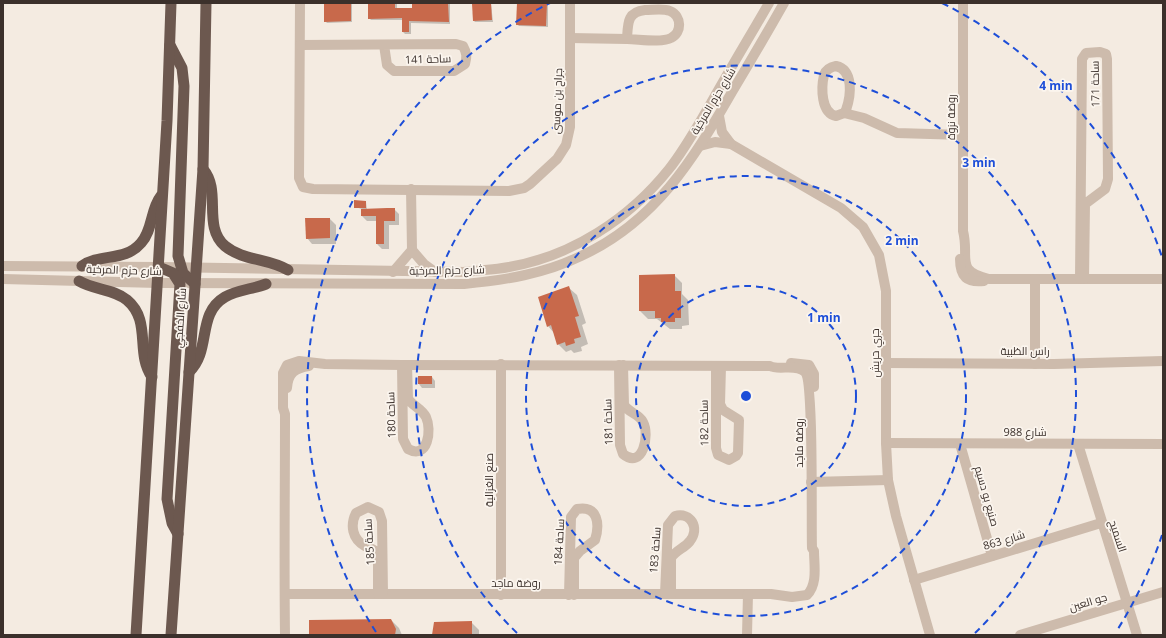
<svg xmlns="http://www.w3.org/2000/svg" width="1166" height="638" font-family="'Open Sans',Cairo,sans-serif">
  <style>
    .shadow { fill: #0003 }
    .building { fill: #c8694b }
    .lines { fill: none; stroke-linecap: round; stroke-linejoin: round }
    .minor { stroke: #cdbbac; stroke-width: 10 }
    .tertiary { stroke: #cdbbac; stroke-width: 10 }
    .trunk { stroke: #6c584f; stroke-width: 11 }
    .ring { fill: none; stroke: #1d4ed8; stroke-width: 2; stroke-dasharray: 7 5 }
    .labels { text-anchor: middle; stroke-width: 3.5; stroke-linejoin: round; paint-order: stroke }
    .street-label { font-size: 11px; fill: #3b302b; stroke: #fbf5ee }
    .centre { fill: #1d4ed8; stroke: #fbf5ee; stroke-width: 2 }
    .ring-label { font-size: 12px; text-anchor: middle; font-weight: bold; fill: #1d4ed8; stroke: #fbf5ee; stroke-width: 3.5; stroke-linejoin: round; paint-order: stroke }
  </style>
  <rect width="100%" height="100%" fill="#f4ebe1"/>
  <g class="shadow">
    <polygon points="325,3 352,3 352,22 327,23 325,21"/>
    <polygon points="369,3 397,3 397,9 413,9 413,3 450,3 450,24 411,23 411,34 405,34 403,32 403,20 371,20 369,18"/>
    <polygon points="518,3 548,3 548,27 519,26 517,24"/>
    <polygon points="491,4 493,22 475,22 474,21"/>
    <polygon points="366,202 367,210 394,209 399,214 399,225 389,225 389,249 382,249 377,244 377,221 367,221 362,216 362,209 355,207"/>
    <polygon points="330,219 336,225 336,244 312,244 307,238"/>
    <polygon points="674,275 682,283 682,294 688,300 689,325 682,326 682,329 670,329 657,319 648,319 640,311"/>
    <polygon points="569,288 577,295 586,323 582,325 588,344 581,347 582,351 574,353 571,350 566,352 558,344 554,333 548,326"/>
    <polygon points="432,377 435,381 435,388 422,388 419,384"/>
    <polygon points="391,620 399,628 402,635 310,635"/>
    <polygon points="471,622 479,630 479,635 434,635"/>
  </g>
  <g class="building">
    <polygon points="324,3 351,3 351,21 324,22"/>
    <polygon points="368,3 395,3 395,8 412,8 412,3 448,3 449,22 409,21 409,32 402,32 402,18 368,19"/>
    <polygon points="491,3 492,20 473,21 472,4"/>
    <polygon points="517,3 547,3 546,26 516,25"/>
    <polygon points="354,200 366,201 366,208 354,208"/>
    <polygon points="387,208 395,208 395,221 384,221 384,244 376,244 376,216 361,216 361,209"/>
    <polygon points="305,218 330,218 330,238 306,239"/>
    <polygon points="675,274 675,291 681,291 681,318 675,318 675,322 661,322 661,318 655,318 655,311 639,311 639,275"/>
    <polygon points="569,286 579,316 575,317 581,337 574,339 575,343 566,346 565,342 557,345 551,325 547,327 538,297"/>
    <rect x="418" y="376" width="14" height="8"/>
    <polygon points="391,619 396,629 395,635 309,635 309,620"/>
    <polygon points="472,621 472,635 432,635 434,622"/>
  </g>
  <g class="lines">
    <g class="minor">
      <polyline points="300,3 299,178 303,187 313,189 509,191 524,188 530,184 557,159 566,145 570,127 570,3"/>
      <path d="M 963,3 L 963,231 C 970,258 954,271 989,279 L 1163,279"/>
      <path d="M 645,10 C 653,10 663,8 670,11 C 682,16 682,33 671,38 C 662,43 638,39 627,39 C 628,23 627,12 645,10 Z"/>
      <polyline points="570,38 627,39"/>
      <path d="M 300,45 L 456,44 L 463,46 C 467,53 467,57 465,64 L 454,71 L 394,71 L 387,65 L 384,45"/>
      <path d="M 836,66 C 854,70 851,96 846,110 L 844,113 L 836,116 C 821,113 821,88 824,75 C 826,69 831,67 836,66 Z"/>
      <polyline points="844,113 864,118 897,133 963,135"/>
      <polyline points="719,116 722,132 731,144 841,208 863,227 879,255 886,291 886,443 888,480 896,516 930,635"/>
      <polyline points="700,146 715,142 731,144"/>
      <polyline points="411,189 412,250 424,264 435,272"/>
      <path d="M 960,259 C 960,277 967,283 984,281"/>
      <polyline points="3,266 159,267"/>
      <polyline points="393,272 412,250"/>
      <polyline points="3,279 158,283"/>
      <polyline points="1080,279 1082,59 1086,53 1100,52 1106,54 1107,59 1108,179 1105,189 1085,204 1084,279"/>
      <polyline points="791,363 809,365 814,374 814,387"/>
      <polyline points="886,363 1054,364 1163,361"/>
      <polyline points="501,364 501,595"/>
      <polyline points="1035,364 1035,279"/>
      <path d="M 402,365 L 403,439 L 408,449 C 428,460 432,430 426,417 C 422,409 413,406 408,399 L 407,365"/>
      <path d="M 619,365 L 620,445 L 623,454 C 643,470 650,435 643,422 C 639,414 629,413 624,405 L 623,365"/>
      <polyline points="716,366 716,448 718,455 729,460 736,456 738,453 739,420 723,410 720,404 721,366"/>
      <path d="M 287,388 C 288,373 295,368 309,366"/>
      <polyline points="886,443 1163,444"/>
      <polyline points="960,444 992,556"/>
      <polyline points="1078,444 1137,635"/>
      <polyline points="811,482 888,480"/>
      <polyline points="914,580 1101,523"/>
      <path d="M 285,594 L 771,594 L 792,597 L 807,595 C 818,584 814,565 814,551 L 812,548 C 811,524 814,382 805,372 C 796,363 779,371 770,366 L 402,365 L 325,364 L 299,361 L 287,365 L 283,373 L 283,408 L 285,414 C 285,487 284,561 285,635"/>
      <path d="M 378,594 L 378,555 C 375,549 371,549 365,546 C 352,539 350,525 356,513 L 368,507 L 379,512 L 382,521 L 383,594"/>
      <path d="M 665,594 L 668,525 L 675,516 C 691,512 700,528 690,541 C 685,548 676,550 671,558 L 671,594"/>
      <path d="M 569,595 L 571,517 L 577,509 C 598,505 600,524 595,540 L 580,551 L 574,558 L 574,595"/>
      <polyline points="747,635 748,594"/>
      <polyline points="1020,635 1163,592"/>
    </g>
    <g class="tertiary">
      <path d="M 161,267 L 464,272 C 479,270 494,270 509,267 C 572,256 629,219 669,169 C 685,149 698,125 711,103 C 730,69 750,36 769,3"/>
      <path d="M 158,283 L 464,284 C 505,280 544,274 581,256 C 655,222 693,160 732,92 C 750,62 767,33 784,3"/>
    </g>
    <g class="trunk">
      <polyline points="170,45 182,68 184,86 178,256 183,273 195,284"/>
      <path d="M 203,169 C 222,191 202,226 225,246 C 243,261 268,258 288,270"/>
      <path d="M 82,266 C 100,253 125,262 141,243 C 153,230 150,210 161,196"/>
      <polyline points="159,267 173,273 180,284 167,499 172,523 178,534"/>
      <path d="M 79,281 C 94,290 114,289 127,300 C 152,321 135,353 152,377"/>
      <path d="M 189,372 C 212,350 196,314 225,297 C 237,290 253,289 266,284"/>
      <polyline points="136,635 167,121 171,3"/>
      <polyline points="171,635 203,169 206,3"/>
    </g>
  </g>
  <g class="ring">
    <circle cx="746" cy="396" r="110"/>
    <circle cx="746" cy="396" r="220"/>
    <path d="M517 633A330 330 0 1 1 975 633"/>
    <path d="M1162 535A439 439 0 0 1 1116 632M376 632A439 439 0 0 1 550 3M942 3A439 439 0 0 1 1162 257"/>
  </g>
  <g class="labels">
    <g class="street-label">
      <text transform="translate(428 59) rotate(-2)" y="4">ساحة 141</text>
      <text transform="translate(1095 84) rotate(-91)" y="4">ساحة 171</text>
      <text transform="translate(557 101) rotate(-88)" y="4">جراح بن موسى</text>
      <text transform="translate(713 101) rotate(-59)" y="4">شارع حزم المرخية</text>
      <text transform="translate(951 117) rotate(-90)" y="4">روضة نزوة</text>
      <text transform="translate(124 270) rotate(2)" y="4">شارع حزم المرخية</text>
      <text transform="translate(447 270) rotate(-1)" y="4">شارع حزم المرخية</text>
      <text transform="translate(180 318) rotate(-86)" y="4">شارع الخفجي</text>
      <text x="1025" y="355">راس الظبية</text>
      <text transform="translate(875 353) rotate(-90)" y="4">جري حريش</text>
      <text transform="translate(391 415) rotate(-92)" y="4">ساحة 180</text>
      <text transform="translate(608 422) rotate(-92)" y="4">ساحة 181</text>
      <text transform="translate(704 423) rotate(-91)" y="4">ساحة 182</text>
      <text x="1025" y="436">شارع 988</text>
      <text transform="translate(799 443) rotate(-90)" y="4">روضة ماجد</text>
      <text transform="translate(489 480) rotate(-90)" y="4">صنع الغزالية</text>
      <text transform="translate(987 496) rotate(74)" y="4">صنيع بو دسيم</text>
      <text transform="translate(1118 536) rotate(72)" y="4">السميح</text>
      <text transform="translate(1004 540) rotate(-17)" y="4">شارع 863</text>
      <text transform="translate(369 542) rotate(-94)" y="4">ساحة 185</text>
      <text transform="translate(559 542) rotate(-87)" y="4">ساحة 184</text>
      <text transform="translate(655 550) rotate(-86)" y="4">ساحة 183</text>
      <text x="516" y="587">روضة ماجد</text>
      <text transform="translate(1088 602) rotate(-17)" y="4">جو العين</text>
    </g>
  </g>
  <circle cx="746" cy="396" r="6" class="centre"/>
  <g class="ring-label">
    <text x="1056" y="90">4 min</text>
    <text x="979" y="167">3 min</text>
    <text x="902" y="245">2 min</text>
    <text x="824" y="322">1 min</text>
  </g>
  <rect width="1166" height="638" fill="none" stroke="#3b302b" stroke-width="8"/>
</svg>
